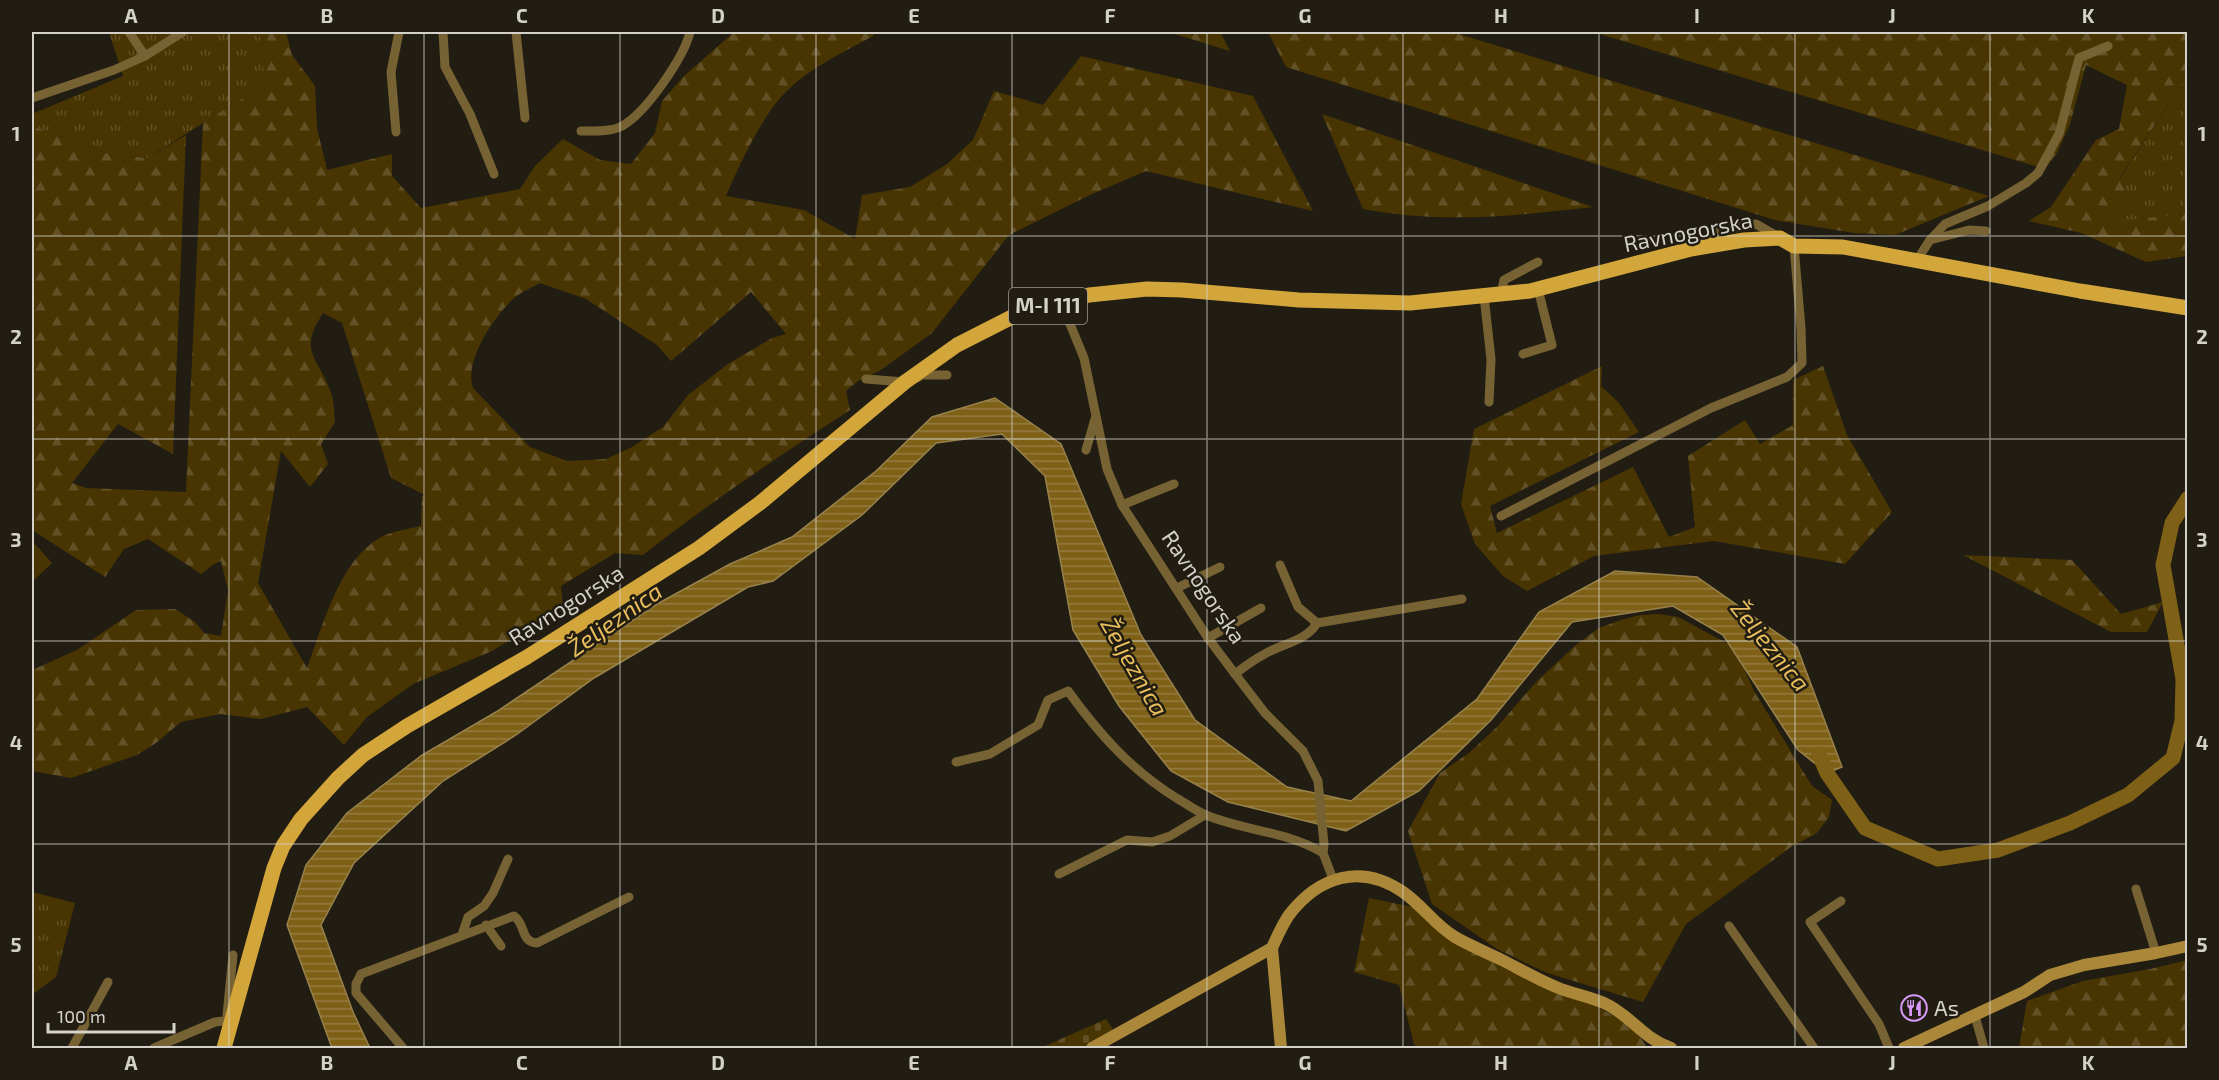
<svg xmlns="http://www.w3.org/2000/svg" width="2219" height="1080" font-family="'Exo 2',sans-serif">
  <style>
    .grass { fill: url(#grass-tufts) }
    .forest { fill: url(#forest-firs); fill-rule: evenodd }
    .cemetery { fill: url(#cemetery-stones) }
    .water { fill: url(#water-rules); stroke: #98824c; stroke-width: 1.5 }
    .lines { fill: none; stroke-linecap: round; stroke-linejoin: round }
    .river { stroke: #7e6016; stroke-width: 15 }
    .street { stroke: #776233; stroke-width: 9 }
    .secondary { stroke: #ab8839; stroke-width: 12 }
    .primary { stroke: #d3a63b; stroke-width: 15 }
    .grid { fill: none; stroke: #d4d1ca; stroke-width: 1.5; stroke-opacity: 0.55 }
    .labels { text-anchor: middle; stroke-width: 5; stroke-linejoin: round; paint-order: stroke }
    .shield { fill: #221d13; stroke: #9f9b93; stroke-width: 1.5 }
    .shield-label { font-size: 21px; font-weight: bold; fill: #d4d1ca }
    .street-label { font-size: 22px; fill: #d4d1ca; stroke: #221d13 }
    .poi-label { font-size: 22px; fill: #d4d1ca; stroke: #221d13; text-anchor: start }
    .water-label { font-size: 24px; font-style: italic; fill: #e8bd5c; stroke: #221d13 }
    .neatline { fill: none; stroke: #d4d1ca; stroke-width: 2 }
    .grid-label { font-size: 20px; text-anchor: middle; font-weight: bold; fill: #d4d1ca }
  </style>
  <defs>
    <pattern id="grass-tufts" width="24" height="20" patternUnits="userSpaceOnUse" patternTransform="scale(1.5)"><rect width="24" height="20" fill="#483502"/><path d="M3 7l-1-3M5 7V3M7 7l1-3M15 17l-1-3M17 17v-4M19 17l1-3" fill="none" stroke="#625126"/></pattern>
    <pattern id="forest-firs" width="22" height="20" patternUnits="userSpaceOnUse" patternTransform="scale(1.5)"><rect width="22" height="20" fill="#483502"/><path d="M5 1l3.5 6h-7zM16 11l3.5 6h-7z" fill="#625126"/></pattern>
    <pattern id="cemetery-stones" width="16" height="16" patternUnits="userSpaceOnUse" patternTransform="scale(1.5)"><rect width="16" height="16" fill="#483502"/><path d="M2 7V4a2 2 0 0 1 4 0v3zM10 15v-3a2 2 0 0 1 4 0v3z" fill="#625126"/></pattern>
    <pattern id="water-rules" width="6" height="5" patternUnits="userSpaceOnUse" patternTransform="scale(1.5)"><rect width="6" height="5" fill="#7e6016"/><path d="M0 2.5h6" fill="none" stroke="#957d41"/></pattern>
  </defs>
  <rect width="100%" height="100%" fill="#221d13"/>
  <g class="grass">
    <polygon points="109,32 257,32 261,39 266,84 147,158 109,154 32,126 32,114 123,76"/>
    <polygon points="2184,81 2188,84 2187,214 2113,222 2127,193 2120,178"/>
    <polygon points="32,541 52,563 32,582"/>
    <polygon points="32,892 75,903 56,977 32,995"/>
  </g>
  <g class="forest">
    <path d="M 257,32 L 286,32 L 292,55 L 315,86 L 317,128 L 327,170 L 392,154 L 392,176 L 421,208 L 520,189 L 535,166 L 563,139 L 600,160 L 631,164 L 655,133 L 662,101 L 684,76 L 734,32 L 875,32 L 873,36 C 842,53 807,69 783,95 C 762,117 738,167 726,196 L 804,210 L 855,239 L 862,195 L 910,187 L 947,164 L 973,140 L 994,91 L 1043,105 L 1081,56 L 1253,96 L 1313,211 L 1146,171 L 1090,195 L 1009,235 L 932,333 L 881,370 L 858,381 L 846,391 L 850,410 C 779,456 709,503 643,555 L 615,553 L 561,586 L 563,608 L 492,651 L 413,684 L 367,717 L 344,745 L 307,707 L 261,719 L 220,714 L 181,722 L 156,743 L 137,755 L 71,778 L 32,771 L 32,670 L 77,650 L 136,610 L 175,609 L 195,622 L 204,633 L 221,636 L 228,590 L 221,561 L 214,564 L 201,574 L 148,539 L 124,549 L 105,577 L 32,530 L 32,126 L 109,154 L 147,158 L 186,135 L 173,454 L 118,424 L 72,483 L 86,488 L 186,492 L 203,123 L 265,84 L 261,39 ZM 540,283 L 586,299 L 657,345 L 671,361 L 751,292 L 786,334 L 772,338 L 728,364 L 688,395 L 663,427 L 632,447 L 606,459 L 567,461 L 530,447 L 473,388 C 464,360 493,319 512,300 C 519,293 531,288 540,283 ZM 323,313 L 342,323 L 391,478 L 425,495 L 422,496 L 421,526 C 409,529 392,531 381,537 C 339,560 323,626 307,668 L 258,583 L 281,451 L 310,487 L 328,464 L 321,444 L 335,422 C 334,412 334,399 330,390 C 317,356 298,351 323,313 Z"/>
    <polygon points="1168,32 1220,32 1230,51"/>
    <polygon points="1268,32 1452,32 1989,196 1895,235 1854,233 1775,220 1286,67"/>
    <polygon points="1593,32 2187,32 2187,84 2184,81 2120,177 2127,193 2114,221 2187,214 2187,256 2146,262 2081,233 2029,221 2051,207 2096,140 2119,129 2127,85 2086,65 2070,124 2057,153 2045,169"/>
    <path d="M 1322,114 L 1593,207 C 1513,216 1443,224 1363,209 Z"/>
    <polygon points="1602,366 1601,386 1619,403 1639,432 1490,506 1497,533 1633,467 1669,537 1695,527 1688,456 1745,420 1760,444 1793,425 1793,380 1823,366 1847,435 1892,512 1845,564 1714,541 1594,556 1527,591 1503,576 1475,544 1461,504 1474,429"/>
    <polygon points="1963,555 2072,560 2121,614 2163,602 2147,632 2111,632"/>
    <polygon points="1659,614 1678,617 1730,645 1743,666 1754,691 1812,786 1832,800 1829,817 1817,833 1791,847 1686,924 1643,1002 1547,973 1497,949 1432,904 1408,831 1440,773 1469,753 1498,726 1536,682 1577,644 1599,628 1621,620 1640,615"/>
    <polygon points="1369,898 1413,907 1455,942 1594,1005 1623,1021 1640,1037 1647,1047 1651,1048 1419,1048 1414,1044 1399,985 1354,972"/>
    <polygon points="2187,960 2187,1048 2019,1048 2027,1001 2083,981 2150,969"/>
  </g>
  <polygon class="cemetery" points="1106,1019 1114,1031 1081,1048 1046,1048 1045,1046"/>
  <polygon class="water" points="995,398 1061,444 1141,635 1195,720 1287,787 1351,801 1477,699 1539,612 1615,571 1697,577 1797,647 1842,767 1827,773 1798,750 1723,635 1673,606 1572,622 1491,720 1419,791 1346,831 1228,802 1171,771 1119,706 1073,630 1045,476 1002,434 936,443 862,515 773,581 748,587 594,678 516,735 443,781 354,863 321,925 353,1012 370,1048 332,1048 287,925 306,865 347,813 422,755 496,712 659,603 730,564 792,537 876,471 932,417"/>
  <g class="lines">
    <polyline class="river" points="1819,754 1827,773 1865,828 1938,859 1998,850 2070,823 2128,795 2173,758 2182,721 2183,679 2163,565 2172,523 2188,498"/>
    <g class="street">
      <polyline points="129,32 145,56"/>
      <polyline points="443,32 445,67 470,114 494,174"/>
      <polyline points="516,32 525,118"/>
      <polyline points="32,98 114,70 145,56 183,32"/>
      <path d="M 581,131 C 593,131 612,132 622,126 C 646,113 684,57 690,32"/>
      <polyline points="396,132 391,72 399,32"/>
      <polyline points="1930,240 1969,230 1986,231"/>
      <polyline points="1704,246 1717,231 1756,224 1779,237"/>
      <polyline points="1917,260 1930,240 1945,224 1988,206 2026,183 2038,173 2059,134 2079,58 2108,46"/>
      <polyline points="1501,294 1504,280 1538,262"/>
      <polyline points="1484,296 1491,359 1489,402"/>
      <polyline points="1061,302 1084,358 1107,469 1122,505 1208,638 1235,674 1265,713 1303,751 1318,781 1324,844 1323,853 1333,879"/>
      <polyline points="1523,354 1552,345 1538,289"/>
      <polyline points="917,378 922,375 947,375"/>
      <polyline points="866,379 905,382"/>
      <polyline points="1086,450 1095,419"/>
      <polyline points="1122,505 1174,484"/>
      <polyline points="1501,516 1711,408 1787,377 1802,363 1801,328 1794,246"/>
      <polyline points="1280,565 1298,607 1317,623"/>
      <polyline points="1177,588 1220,567"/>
      <polyline points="1208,638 1261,608"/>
      <path d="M 1235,674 C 1244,667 1253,660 1263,655 C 1280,644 1306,642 1317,623 L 1462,599"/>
      <path d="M 956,762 L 990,754 L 1038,725 L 1048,700 L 1068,691 C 1099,734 1132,771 1178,799 C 1187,804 1196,811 1206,815 C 1244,831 1287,831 1323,853"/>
      <polyline points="1059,874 1127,840 1152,842 1170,836 1205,815"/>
      <polyline points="2136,889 2156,953"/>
      <polyline points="1841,901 1810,922 1879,1024 1889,1048"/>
      <polyline points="486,925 501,946"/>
      <polyline points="1729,926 1814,1048"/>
      <polyline points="462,935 468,917 484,906 493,893 508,859"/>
      <polyline points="227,1015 233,955"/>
      <polyline points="1975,1016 1984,1048"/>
      <polyline points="72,1048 108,982"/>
      <polyline points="154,1048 215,1022 232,1020"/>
      <path d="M 403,1048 L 356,993 L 356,984 L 361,974 L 514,916 C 526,924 520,942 537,943 L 629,897"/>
    </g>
    <g class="secondary">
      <polyline points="1272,948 1281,1048"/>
      <path d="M 1092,1048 L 1272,948 C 1277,937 1282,925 1289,915 C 1319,876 1361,863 1403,892 C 1422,905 1435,925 1455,937 C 1469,945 1485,952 1500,959 C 1520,969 1540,981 1561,989 C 1575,994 1590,997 1604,1003 C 1631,1015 1642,1038 1671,1048"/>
      <polyline points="1904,1048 2024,992 2050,975 2084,965 2156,953 2188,946"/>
    </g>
    <polyline class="primary" points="224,1048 274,868 283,846 301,819 338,778 363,755 407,726 527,657 699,548 760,503 905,382 957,345 1014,316 1061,302 1089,295 1147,289 1182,290 1299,300 1410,303 1530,291 1691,249 1744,240 1780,238 1794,246 1843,247 2080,291 2188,308"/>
  </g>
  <path class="grid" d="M 229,32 L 229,1048M 424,32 L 424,1048M 620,32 L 620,1048M 816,32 L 816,1048M 1012,32 L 1012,1048M 1207,32 L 1207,1048M 1403,32 L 1403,1048M 1599,32 L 1599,1048M 1795,32 L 1795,1048M 1990,32 L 1990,1048M 32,236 L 2188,236M 32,439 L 2188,439M 32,641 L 2188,641M 32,844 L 2188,844"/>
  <defs>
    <g id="restaurant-ring" transform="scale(1.35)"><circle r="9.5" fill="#221d13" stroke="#d99af7" stroke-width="1.5"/><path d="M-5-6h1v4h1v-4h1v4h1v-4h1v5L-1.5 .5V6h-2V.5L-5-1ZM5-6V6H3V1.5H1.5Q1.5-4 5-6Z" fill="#d99af7"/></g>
  </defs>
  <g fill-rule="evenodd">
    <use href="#restaurant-ring" x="1914" y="1008"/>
  </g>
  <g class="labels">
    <rect class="shield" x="1009" y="288" width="78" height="36" rx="4.5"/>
    <g class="shield-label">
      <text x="1048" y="313">M-I 111</text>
    </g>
    <g class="street-label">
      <text transform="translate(1688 232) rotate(-11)" y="8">Ravnogorska</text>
      <text transform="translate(1204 587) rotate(56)" y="8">Ravnogorska</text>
      <text transform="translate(566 605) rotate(-32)" y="8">Ravnogorska</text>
    </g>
    <g class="poi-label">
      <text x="1934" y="1016">As</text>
    </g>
    <g class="water-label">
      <text transform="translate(615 620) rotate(-35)" y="8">Željeznica</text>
      <text transform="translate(1770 646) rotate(51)" y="8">Željeznica</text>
      <text transform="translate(1134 667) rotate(60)" y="8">Željeznica</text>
    </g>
  </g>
  <rect width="2219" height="1080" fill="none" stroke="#221d13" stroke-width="66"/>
  <path d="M48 1023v9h126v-9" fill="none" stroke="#d4d1ca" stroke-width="3"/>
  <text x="57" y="1023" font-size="18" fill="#d4d1ca" stroke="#221d13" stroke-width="4.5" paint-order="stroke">100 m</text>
  <rect x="33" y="33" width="2153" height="1014" class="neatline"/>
  <g class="grid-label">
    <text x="131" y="23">A</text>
    <text x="327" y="23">B</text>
    <text x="522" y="23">C</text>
    <text x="718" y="23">D</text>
    <text x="914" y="23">E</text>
    <text x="1110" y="23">F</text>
    <text x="1305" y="23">G</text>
    <text x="1501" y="23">H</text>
    <text x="1697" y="23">I</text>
    <text x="1892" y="23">J</text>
    <text x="2088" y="23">K</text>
    <text x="16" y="141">1</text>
    <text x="2202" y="141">1</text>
    <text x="16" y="344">2</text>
    <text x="2202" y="344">2</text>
    <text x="16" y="547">3</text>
    <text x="2202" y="547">3</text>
    <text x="16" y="750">4</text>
    <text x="2202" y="750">4</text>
    <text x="16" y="952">5</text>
    <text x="2202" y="952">5</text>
    <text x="131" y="1070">A</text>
    <text x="327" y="1070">B</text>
    <text x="522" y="1070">C</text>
    <text x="718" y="1070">D</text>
    <text x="914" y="1070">E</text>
    <text x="1110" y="1070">F</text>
    <text x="1305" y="1070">G</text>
    <text x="1501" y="1070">H</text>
    <text x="1697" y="1070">I</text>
    <text x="1892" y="1070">J</text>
    <text x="2088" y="1070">K</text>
  </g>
</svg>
